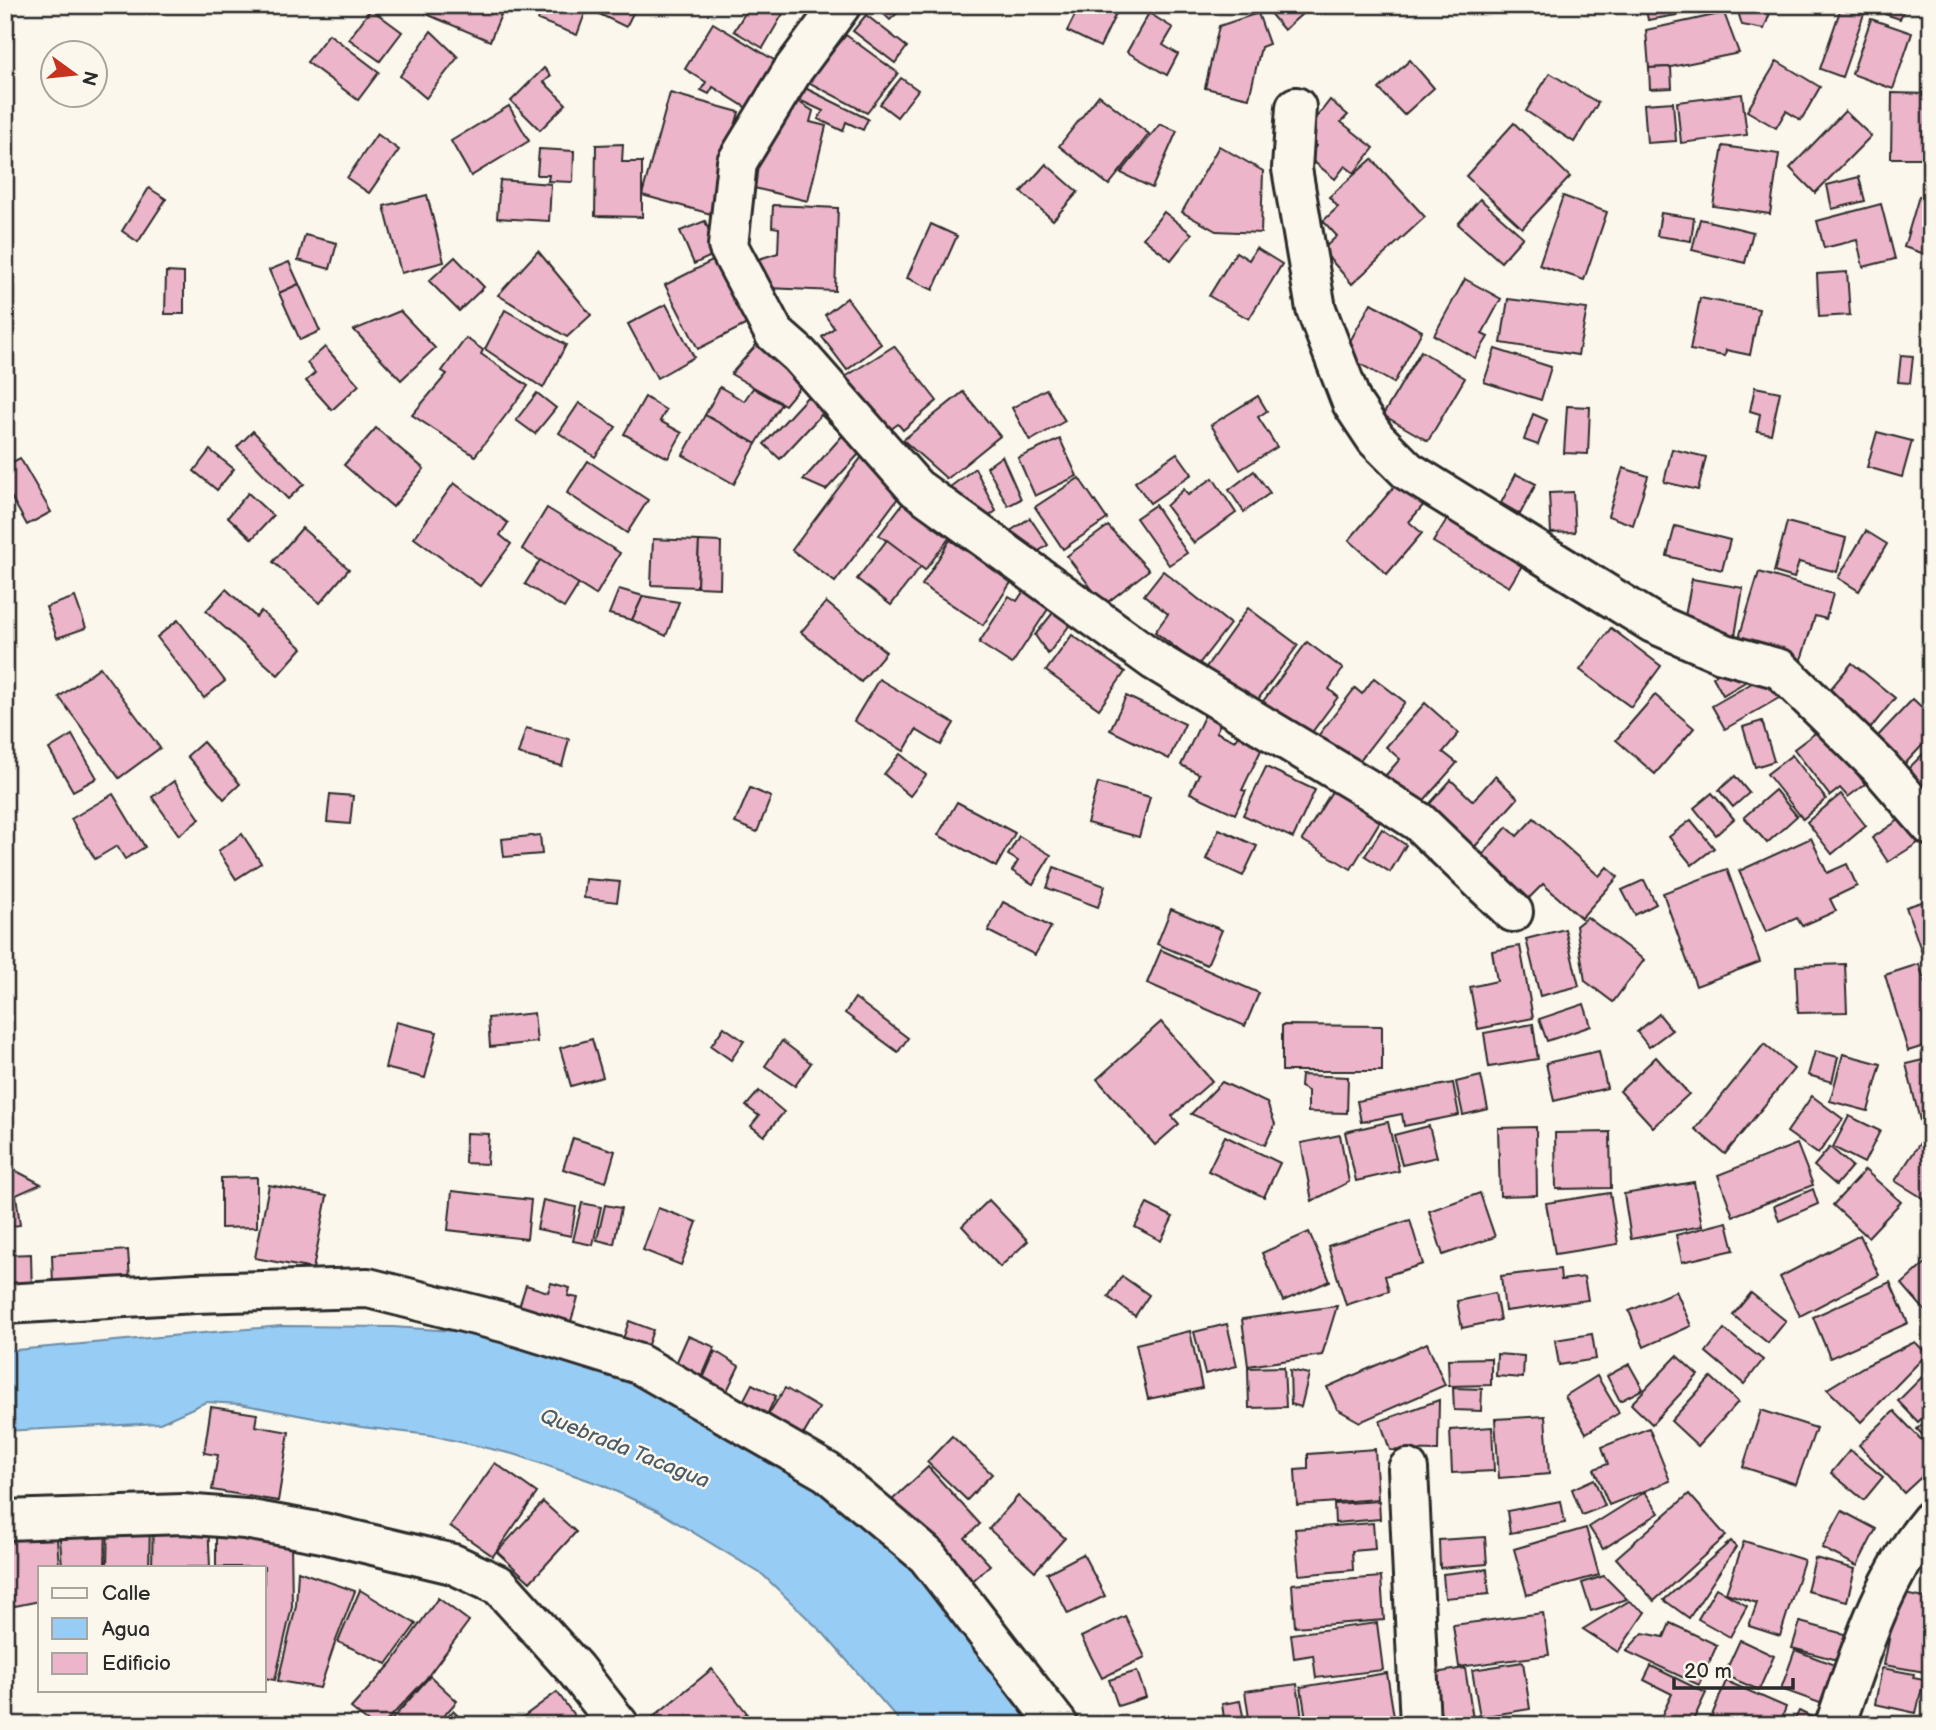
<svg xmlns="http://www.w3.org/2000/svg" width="1936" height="1730" font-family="'Balsamiq Sans',sans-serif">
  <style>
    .water { fill: #97ccf5; stroke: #6c8ca4; stroke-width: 2 }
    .building { fill: #edb5c9; stroke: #2b2b2b; stroke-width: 2 }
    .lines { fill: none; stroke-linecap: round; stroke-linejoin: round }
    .minor-casing { stroke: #2b2b2b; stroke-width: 44 }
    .minor { stroke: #fbf7ec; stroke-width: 38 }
    .labels { text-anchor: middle; stroke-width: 5; stroke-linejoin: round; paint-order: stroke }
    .water-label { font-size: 21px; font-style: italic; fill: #4b5b68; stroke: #fbf7ec }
  </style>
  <rect width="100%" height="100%" fill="#fbf7ec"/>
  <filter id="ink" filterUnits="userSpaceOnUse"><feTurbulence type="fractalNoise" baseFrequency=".0143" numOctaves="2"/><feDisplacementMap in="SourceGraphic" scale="14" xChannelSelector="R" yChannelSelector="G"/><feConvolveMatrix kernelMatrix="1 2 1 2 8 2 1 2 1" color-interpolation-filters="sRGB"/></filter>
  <g filter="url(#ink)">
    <polygon class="water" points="281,1326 393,1327 485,1333 581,1355 742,1433 886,1539 950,1601 1040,1725 903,1725 824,1634 763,1575 658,1511 602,1485 517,1455 430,1435 361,1427 240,1404 206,1402 160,1423 5,1431 5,1351"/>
    <g class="building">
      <polygon points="429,5 505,5 490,41 426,14"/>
      <polygon points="543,5 588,5 577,35 538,20"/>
      <polygon points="598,5 637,5 626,27 595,12"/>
      <polygon points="750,5 788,5 763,48 734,31"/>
      <polygon points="874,5 906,5 890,20"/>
      <polygon points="1080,5 1120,5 1100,47 1067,31"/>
      <polygon points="1263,5 1312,5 1284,30"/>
      <polygon points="1583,5 1620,5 1618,13"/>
      <polygon points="1645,5 1723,5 1723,7 1648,20"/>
      <polygon points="1736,5 1773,5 1764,29 1742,25"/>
      <polygon points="1842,5 1865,11 1842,77 1820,69"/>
      <polygon points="1888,5 1905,5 1900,19 1885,14"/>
      <polygon points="371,9 402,32 380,61 349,39"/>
      <polygon points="1149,13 1173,28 1163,45 1178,54 1167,75 1127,52"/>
      <polygon points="1258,13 1269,44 1261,47 1249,98 1205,88 1219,26"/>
      <polygon points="1724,13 1739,53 1671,67 1649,68 1646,30"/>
      <polygon points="866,15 907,47 895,63 853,31"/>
      <polygon points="1871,19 1912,33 1893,89 1852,74"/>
      <polygon points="713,23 784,66 755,113 713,87 709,94 701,90 706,82 685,69"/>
      <polygon points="431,31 458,57 426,98 400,76"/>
      <polygon points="329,34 379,72 358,100 307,62"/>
      <polygon points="846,35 898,73 867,113 808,82"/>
      <polygon points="1410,60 1434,88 1404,115 1379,89"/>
      <polygon points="1777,61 1820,87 1801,120 1786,111 1776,128 1747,111"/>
      <polygon points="1671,67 1672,88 1650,89 1649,68"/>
      <polygon points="544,68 551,76 544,82 566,104 540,130 511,101"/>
      <polygon points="1550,73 1598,103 1574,142 1526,111"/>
      <polygon points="901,78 918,90 897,117 880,104"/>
      <polygon points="803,87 868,119 863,130 846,122 843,131 818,119 823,111 797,99"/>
      <polygon points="670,93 739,112 711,214 642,195"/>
      <polygon points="1892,93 1930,94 1929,158 1891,158"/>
      <polygon points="786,94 813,111 810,122 826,126 808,201 746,186"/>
      <polygon points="1742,94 1747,135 1681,143 1677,102"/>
      <polygon points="1099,95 1149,134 1109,185 1059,146"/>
      <polygon points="1330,100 1348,115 1341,122 1374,148 1354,173 1345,166 1335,179 1308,157 1316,146 1303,135"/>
      <polygon points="1673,102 1676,141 1647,143 1644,104"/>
      <polygon points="509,106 529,141 471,176 451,141"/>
      <polygon points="1845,111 1871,136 1815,193 1790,168"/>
      <polygon points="1514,123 1570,177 1522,228 1466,176"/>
      <polygon points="1160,124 1177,131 1152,188 1121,173"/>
      <polygon points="377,134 399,150 369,193 347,178"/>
      <polygon points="623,144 622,162 642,162 642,217 595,216 596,145"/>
      <polygon points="1219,146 1263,171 1261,233 1216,231 1182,212"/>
      <polygon points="1723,146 1779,154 1770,214 1713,206"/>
      <polygon points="539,149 574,151 573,182 548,181 549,175 537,175"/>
      <polygon points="1372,159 1425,217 1352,284 1322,250 1337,236 1323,221 1338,207 1329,197"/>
      <polygon points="1046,164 1078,192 1053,220 1021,192"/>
      <polygon points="1859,177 1865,201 1832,209 1827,185"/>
      <polygon points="500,180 551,184 549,221 497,218"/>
      <polygon points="149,188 166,199 138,242 122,231"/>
      <polygon points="427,195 444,262 401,273 384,206"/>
      <polygon points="1563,196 1607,212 1584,280 1539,265"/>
      <polygon points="1919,196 1931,200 1931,256 1904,247"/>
      <polygon points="1480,199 1523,237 1501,262 1458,224"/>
      <polygon points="1881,204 1895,259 1863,267 1857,240 1824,248 1817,221"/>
      <polygon points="773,205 838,208 835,291 768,288 759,259 778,253 779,228 772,227"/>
      <polygon points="1164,212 1192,234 1171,260 1143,238"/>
      <polygon points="1661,213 1694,218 1691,241 1657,236"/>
      <polygon points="1700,219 1753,232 1745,263 1692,250"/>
      <polygon points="705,221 718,253 694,264 680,231"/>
      <polygon points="931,224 957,236 933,290 907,278"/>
      <polygon points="305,235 337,243 330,269 298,260"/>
      <polygon points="1256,248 1282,264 1249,319 1209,296 1236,252 1249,260"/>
      <polygon points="538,251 591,315 567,337 498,295"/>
      <polygon points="455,257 484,287 459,311 429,281"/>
      <polygon points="720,257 753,321 698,349 665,285"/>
      <polygon points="289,262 299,284 279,293 269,270"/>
      <polygon points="166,272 184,273 184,314 165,314"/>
      <polygon points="1847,272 1850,315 1819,317 1817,274"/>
      <polygon points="1465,279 1501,299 1482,334 1488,337 1475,358 1434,335"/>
      <polygon points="299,284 320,331 300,340 279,293"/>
      <polygon points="847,298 881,344 847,370 822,337 834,328 825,315"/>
      <polygon points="1700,298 1759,309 1750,355 1726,350 1725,356 1690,350"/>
      <polygon points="1508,299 1587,309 1578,355 1501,343"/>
      <polygon points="1371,303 1422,331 1394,383 1343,354"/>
      <polygon points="666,304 694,357 657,378 628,324"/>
      <polygon points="505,310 566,345 543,388 485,349"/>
      <polygon points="400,311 435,348 401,380 354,330"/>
      <polygon points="763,337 805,381 785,405 731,374"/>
      <polygon points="466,338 483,350 481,354 528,386 475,456 412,415 447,374 442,371"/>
      <polygon points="894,346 937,401 903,430 898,424 887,432 845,377"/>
      <polygon points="325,347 359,385 332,410 306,381 315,373 307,363"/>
      <polygon points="1495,349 1551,367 1541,400 1484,382"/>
      <polygon points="1421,351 1465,378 1428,441 1383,415"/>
      <polygon points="1901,355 1913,356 1910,383 1898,382"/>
      <polygon points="720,387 744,401 753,388 781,404 756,444 705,415"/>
      <polygon points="1755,387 1780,392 1771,434 1757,431 1760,414 1750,411"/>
      <polygon points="1046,389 1065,421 1030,441 1012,408"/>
      <polygon points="963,392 1000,436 947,479 903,440"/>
      <polygon points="537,393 556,408 535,434 516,420"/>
      <polygon points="810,394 869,443 826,490 803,480 843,435 821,415 780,459 764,444"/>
      <polygon points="1258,396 1267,411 1258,417 1277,447 1240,470 1211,425"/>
      <polygon points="645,397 666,410 660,421 682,433 668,458 624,434"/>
      <polygon points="579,403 616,427 595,457 559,433"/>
      <polygon points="1567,406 1590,407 1588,454 1564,453"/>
      <polygon points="1533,414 1547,420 1538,445 1524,440"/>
      <polygon points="705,415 756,444 734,484 683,455"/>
      <polygon points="376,428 424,469 393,507 344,465"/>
      <polygon points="253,431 304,484 288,499 237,447"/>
      <polygon points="1877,432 1912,441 1902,477 1867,467"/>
      <polygon points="1060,439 1077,476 1035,496 1018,458"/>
      <polygon points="1672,449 1706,457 1698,490 1664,482"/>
      <polygon points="210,450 234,469 217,490 194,471"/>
      <polygon points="867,450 910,482 835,582 792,550"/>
      <polygon points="1177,453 1192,474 1150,503 1135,482"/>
      <polygon points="1002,456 1021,499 1008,506 987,467"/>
      <polygon points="20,458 51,512 27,525 5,486 5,466"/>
      <polygon points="588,461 648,500 627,533 567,493"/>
      <polygon points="975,468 996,511 983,521 950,487"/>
      <polygon points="1623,468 1648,476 1633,525 1608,516"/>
      <polygon points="1254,471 1270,493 1244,512 1229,490"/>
      <polygon points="1516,474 1536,484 1520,514 1501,503"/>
      <polygon points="1079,478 1107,519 1063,549 1035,507"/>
      <polygon points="1213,478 1236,513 1194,543 1166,506 1184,489 1188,495"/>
      <polygon points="1399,481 1425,503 1409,522 1422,533 1387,574 1349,540"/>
      <polygon points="454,483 508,523 500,535 511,544 480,586 414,538"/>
      <polygon points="1573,492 1575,532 1551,533 1549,493"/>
      <polygon points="248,493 273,516 252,539 228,517"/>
      <polygon points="910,494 956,529 925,570 879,535"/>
      <polygon points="1155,505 1187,553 1169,565 1136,518"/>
      <polygon points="547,508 620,553 596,595 522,549"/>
      <polygon points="1450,514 1526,559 1509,587 1433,542"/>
      <polygon points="1030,518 1048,545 1025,560 998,539"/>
      <polygon points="1787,522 1846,538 1837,572 1799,562 1794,578 1774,572"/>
      <polygon points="1108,526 1149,570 1104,605 1067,556"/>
      <polygon points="1675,526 1730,540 1722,570 1667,556"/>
      <polygon points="302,528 349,569 320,603 273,562"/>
      <polygon points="1866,531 1887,544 1859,591 1838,578"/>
      <polygon points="653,539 699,541 697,587 651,585"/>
      <polygon points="887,540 921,566 891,605 857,579"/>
      <polygon points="950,540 1012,581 983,625 922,585"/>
      <polygon points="699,541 721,542 720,588 697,587"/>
      <polygon points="540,560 579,584 564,608 525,584"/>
      <polygon points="1163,571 1230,624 1198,665 1155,632 1168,614 1144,595"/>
      <polygon points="1759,572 1833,594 1826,619 1815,616 1801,660 1738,641"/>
      <polygon points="1692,579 1743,588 1735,636 1683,627"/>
      <polygon points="226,589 256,617 261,611 302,648 278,675 206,611"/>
      <polygon points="619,589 643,596 632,620 609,614"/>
      <polygon points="1025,589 1050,606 1012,664 979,643 1009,596 1017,601"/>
      <polygon points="643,596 679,602 666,636 632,620"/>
      <polygon points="75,597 86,628 57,638 46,607"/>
      <polygon points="826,602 886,652 861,682 801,632"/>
      <polygon points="1248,608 1298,645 1253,706 1204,670"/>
      <polygon points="1056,609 1072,622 1048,654 1035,635"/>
      <polygon points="178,620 225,681 204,698 157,637"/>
      <polygon points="1611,628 1661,666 1631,707 1580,670"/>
      <polygon points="1072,635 1125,672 1099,709 1046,671"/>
      <polygon points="1307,642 1343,669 1329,689 1338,697 1307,739 1261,704"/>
      <polygon points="1737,663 1747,681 1723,695 1713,677"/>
      <polygon points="1852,663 1895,698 1870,729 1827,693"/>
      <polygon points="100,667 160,748 119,778 59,697"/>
      <polygon points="1766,675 1779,698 1725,729 1712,706"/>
      <polygon points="1374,678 1405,702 1356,765 1318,736 1355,688 1362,694"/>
      <polygon points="879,679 954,723 941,745 916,730 904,751 854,721"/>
      <polygon points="1655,695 1694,728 1655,774 1616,740"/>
      <polygon points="1126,696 1185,724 1169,759 1110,730"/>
      <polygon points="1913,699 1931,716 1931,736 1902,767 1874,740"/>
      <polygon points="1425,703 1459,733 1443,752 1457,763 1419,806 1385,776 1400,759 1386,747"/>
      <polygon points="1206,712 1222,720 1216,732 1235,741 1238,735 1263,746 1242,790 1246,791 1235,814 1190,793 1199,774 1181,765"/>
      <polygon points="1762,721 1774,761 1755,767 1743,727"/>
      <polygon points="526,728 569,739 562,766 518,754"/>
      <polygon points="1822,728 1865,784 1848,797 1840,788 1830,796 1794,749"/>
      <polygon points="72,735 97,778 73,791 49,749"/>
      <polygon points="203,742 240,784 224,799 187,756"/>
      <polygon points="1931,746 1931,804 1902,775"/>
      <polygon points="900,754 926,775 910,796 884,774"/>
      <polygon points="1792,755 1826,799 1803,819 1767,774"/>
      <polygon points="1266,767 1315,790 1293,838 1243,815"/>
      <polygon points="1495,776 1518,798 1471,851 1425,809 1451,780 1473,801"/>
      <polygon points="1735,776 1749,793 1733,807 1719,790"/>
      <polygon points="174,781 200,819 179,835 152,797"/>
      <polygon points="1098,783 1150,797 1139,837 1087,823"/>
      <polygon points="750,788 771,797 757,832 735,823"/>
      <polygon points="1334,788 1382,818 1351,869 1302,840"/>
      <polygon points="1775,790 1797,816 1767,843 1744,817"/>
      <polygon points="1712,793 1734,819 1716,835 1694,808"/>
      <polygon points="113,794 145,847 125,859 117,846 95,859 71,819"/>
      <polygon points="330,794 353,796 350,824 327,822"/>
      <polygon points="1841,794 1866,826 1832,854 1807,822"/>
      <polygon points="957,802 1015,833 996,867 938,835"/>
      <polygon points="1534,818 1599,876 1607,867 1618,877 1581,918 1543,884 1528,899 1481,857 1507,827 1517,836"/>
      <polygon points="1902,818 1918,843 1888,862 1872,838"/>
      <polygon points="1691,820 1714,848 1692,865 1669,837"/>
      <polygon points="1219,829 1257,846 1243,876 1206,859"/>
      <polygon points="1382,829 1406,845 1390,872 1365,856"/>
      <polygon points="242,834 261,863 236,879 218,851"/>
      <polygon points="540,835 542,854 504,857 502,839"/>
      <polygon points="1019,836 1051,855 1033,884 1012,871 1018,861 1008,855"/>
      <polygon points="1811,838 1827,873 1847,864 1857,886 1830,899 1836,911 1802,926 1797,918 1766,932 1739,871"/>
      <polygon points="1054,867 1105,886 1098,907 1047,888"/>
      <polygon points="1727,869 1760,962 1696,986 1663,893"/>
      <polygon points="586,879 620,882 617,902 584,898"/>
      <polygon points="1644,880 1656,904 1635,915 1622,890"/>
      <polygon points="1931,899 1931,949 1922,953 1906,907"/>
      <polygon points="1003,902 1051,927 1035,955 988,931"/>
      <polygon points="1171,909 1222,930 1207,965 1157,944"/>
      <polygon points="1587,917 1644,960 1613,1002 1585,981 1576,926"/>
      <polygon points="1565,929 1579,986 1540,996 1526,939"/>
      <polygon points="1520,946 1533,1018 1478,1029 1470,987 1497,981 1492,951"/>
      <polygon points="1161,950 1259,993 1245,1026 1147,983"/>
      <polygon points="1845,964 1847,1012 1798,1013 1796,966"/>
      <polygon points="1919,964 1931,1003 1931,1044 1908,1051 1885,975"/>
      <polygon points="855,998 908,1038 898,1052 845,1013"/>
      <polygon points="1584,1004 1591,1026 1547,1041 1539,1019"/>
      <polygon points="534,1013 537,1042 490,1047 488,1018"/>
      <polygon points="1659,1014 1672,1030 1649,1047 1637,1032"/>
      <polygon points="396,1022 437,1032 425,1078 385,1068"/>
      <polygon points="1161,1022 1212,1081 1172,1116 1179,1124 1155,1145 1097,1079"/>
      <polygon points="1533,1024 1538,1059 1489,1067 1484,1033"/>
      <polygon points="1282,1025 1382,1026 1382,1071 1282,1071"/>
      <polygon points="724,1027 744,1041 731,1060 711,1046"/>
      <polygon points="592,1039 603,1077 571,1086 560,1048"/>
      <polygon points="782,1041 811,1063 795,1086 765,1066"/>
      <polygon points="1764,1044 1794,1069 1725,1154 1695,1129"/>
      <polygon points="1599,1051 1607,1088 1554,1101 1546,1063"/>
      <polygon points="1815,1051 1838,1057 1832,1082 1808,1075"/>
      <polygon points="1843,1054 1881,1064 1868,1111 1830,1101"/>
      <polygon points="1656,1057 1689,1094 1653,1127 1620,1091"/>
      <polygon points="1931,1058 1931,1118 1920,1121 1906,1064"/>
      <polygon points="1301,1075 1348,1077 1347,1113 1308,1112 1308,1091 1300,1087"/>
      <polygon points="1481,1076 1488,1109 1463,1115 1456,1082"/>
      <polygon points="1222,1082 1267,1103 1275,1124 1265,1145 1191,1114"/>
      <polygon points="1453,1083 1459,1115 1404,1126 1402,1114 1361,1122 1357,1101"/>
      <polygon points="759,1091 784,1112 764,1136 751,1126 759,1116 746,1106"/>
      <polygon points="1812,1096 1843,1119 1818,1154 1787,1132"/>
      <polygon points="1849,1116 1880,1131 1864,1163 1833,1147"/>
      <polygon points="1388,1122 1399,1171 1356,1181 1345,1132"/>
      <polygon points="1429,1126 1437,1157 1402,1165 1394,1135"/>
      <polygon points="1931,1126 1931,1203 1895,1181"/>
      <polygon points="1536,1127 1537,1195 1500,1196 1498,1128"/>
      <polygon points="1610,1132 1611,1188 1556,1189 1555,1133"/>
      <polygon points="466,1133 489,1134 487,1164 465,1163"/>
      <polygon points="1340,1135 1349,1182 1312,1201 1301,1143"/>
      <polygon points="1225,1136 1280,1163 1264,1197 1208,1171"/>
      <polygon points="573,1138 615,1151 606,1182 563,1169"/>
      <polygon points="1797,1144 1813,1185 1733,1216 1718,1175"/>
      <polygon points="1830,1147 1852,1166 1836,1185 1814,1166"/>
      <polygon points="5,1165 41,1184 16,1195 20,1225 5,1227"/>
      <polygon points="1865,1170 1901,1202 1868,1237 1833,1205"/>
      <polygon points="257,1177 257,1227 221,1228 221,1178"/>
      <polygon points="1694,1182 1702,1226 1631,1239 1624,1194"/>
      <polygon points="269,1185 327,1196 313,1269 255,1258"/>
      <polygon points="1813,1189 1818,1204 1779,1221 1774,1206"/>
      <polygon points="452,1191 531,1200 527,1239 448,1230"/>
      <polygon points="1480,1193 1495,1237 1443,1255 1429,1211"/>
      <polygon points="1610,1193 1618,1244 1555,1254 1546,1203"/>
      <polygon points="543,1200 576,1207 571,1236 537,1229"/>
      <polygon points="989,1200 1028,1241 1000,1267 962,1226"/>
      <polygon points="582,1203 601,1207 593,1245 573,1241"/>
      <polygon points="1147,1204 1173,1217 1161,1241 1135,1227"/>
      <polygon points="605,1205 621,1208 614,1244 597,1240"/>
      <polygon points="658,1208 697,1222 681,1265 643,1250"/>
      <polygon points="1410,1220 1423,1264 1385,1276 1389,1291 1346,1305 1328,1246"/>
      <polygon points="1727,1222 1734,1250 1682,1262 1676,1235"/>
      <polygon points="1309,1232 1330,1281 1283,1301 1262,1253"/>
      <polygon points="1860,1235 1879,1275 1800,1316 1780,1277"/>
      <polygon points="128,1250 130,1280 53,1285 52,1255"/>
      <polygon points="31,1254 32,1295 5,1295 5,1255"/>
      <polygon points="1931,1258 1931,1310 1927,1313 1902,1284"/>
      <polygon points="1560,1269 1561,1280 1584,1277 1588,1300 1505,1311 1501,1276"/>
      <polygon points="1122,1276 1149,1295 1135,1316 1108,1297"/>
      <polygon points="1890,1282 1908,1323 1830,1358 1813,1317"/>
      <polygon points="551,1283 570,1288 568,1296 578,1298 568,1331 518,1310 526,1285 548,1292"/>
      <polygon points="1676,1291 1691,1326 1644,1347 1629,1311"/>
      <polygon points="1495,1293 1500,1320 1462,1328 1457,1301"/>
      <polygon points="1751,1293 1786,1321 1768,1343 1733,1315"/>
      <polygon points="1337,1306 1322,1355 1248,1366 1242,1319"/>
      <polygon points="629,1321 653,1330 645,1353 621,1345"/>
      <polygon points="1227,1324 1237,1366 1205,1374 1194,1332"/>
      <polygon points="1724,1329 1763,1360 1744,1384 1706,1352"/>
      <polygon points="1190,1331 1202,1388 1148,1399 1136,1344"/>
      <polygon points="1592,1334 1596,1359 1559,1365 1555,1340"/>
      <polygon points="688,1336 715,1347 698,1386 671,1375"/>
      <polygon points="1915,1342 1927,1354 1861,1422 1827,1389 1863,1367"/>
      <polygon points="1427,1343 1445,1385 1360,1422 1337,1409 1327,1387"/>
      <polygon points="715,1351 739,1366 725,1395 701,1383"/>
      <polygon points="1497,1354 1524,1356 1523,1378 1496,1376"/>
      <polygon points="1677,1356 1698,1375 1652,1424 1631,1404"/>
      <polygon points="1491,1358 1491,1385 1449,1386 1448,1359"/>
      <polygon points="1931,1363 1931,1410 1918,1422 1898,1401 1927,1372 1924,1369"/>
      <polygon points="1629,1364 1643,1389 1620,1401 1607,1376"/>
      <polygon points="1284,1367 1286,1407 1249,1408 1248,1368"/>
      <polygon points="1290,1370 1309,1374 1301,1407 1291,1404"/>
      <polygon points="1597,1376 1619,1413 1586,1433 1565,1396"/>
      <polygon points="1711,1377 1738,1402 1698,1446 1671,1421"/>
      <polygon points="752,1384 776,1396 763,1423 738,1411"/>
      <polygon points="785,1388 819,1408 798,1444 763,1423"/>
      <polygon points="1453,1388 1482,1389 1481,1411 1454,1410"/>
      <polygon points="1439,1400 1438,1451 1390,1450 1380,1421"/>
      <polygon points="211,1407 257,1414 255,1426 289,1432 278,1501 212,1490 218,1455 204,1453"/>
      <polygon points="1761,1410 1816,1428 1796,1484 1743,1467"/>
      <polygon points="1894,1411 1931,1450 1931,1468 1904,1493 1859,1445"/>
      <polygon points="1545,1416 1549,1474 1499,1478 1495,1419"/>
      <polygon points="1931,1416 1931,1444 1917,1429"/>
      <polygon points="1492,1427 1494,1471 1452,1473 1450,1430"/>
      <polygon points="1649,1428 1670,1481 1609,1505 1594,1469 1608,1464 1602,1447"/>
      <polygon points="952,1436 992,1474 967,1500 927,1462"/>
      <polygon points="1375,1449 1378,1499 1297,1505 1295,1470 1308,1469 1308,1454"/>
      <polygon points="1850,1450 1883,1477 1864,1500 1831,1473"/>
      <polygon points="495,1463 537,1493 493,1556 450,1526"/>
      <polygon points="928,1467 980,1524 965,1538 990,1565 968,1585 891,1501"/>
      <polygon points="1594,1479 1605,1506 1582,1515 1572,1489"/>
      <polygon points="1645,1492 1659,1513 1603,1549 1589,1527"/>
      <polygon points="1689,1494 1726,1536 1654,1601 1616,1558"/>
      <polygon points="1018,1496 1065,1538 1035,1571 989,1529"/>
      <polygon points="1379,1501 1380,1519 1335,1523 1334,1504"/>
      <polygon points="1561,1501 1565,1523 1510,1533 1507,1511"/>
      <polygon points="543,1502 576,1532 530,1582 497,1552"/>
      <polygon points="1842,1511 1876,1529 1857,1566 1822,1548"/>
      <polygon points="153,1519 208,1521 210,1567 152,1567"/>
      <polygon points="106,1522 105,1567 62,1567 59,1523"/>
      <polygon points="108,1522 150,1523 149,1567 107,1567"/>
      <polygon points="1373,1523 1375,1549 1352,1551 1353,1570 1299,1575 1295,1529"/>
      <polygon points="56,1524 59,1567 40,1567 40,1601 5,1608 5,1526"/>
      <polygon points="1586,1528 1599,1575 1527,1595 1514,1549"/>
      <polygon points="216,1535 291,1540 292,1607 275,1680 264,1678 264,1567 216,1567"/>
      <polygon points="1485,1537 1487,1564 1440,1568 1439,1540"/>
      <polygon points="1731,1541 1736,1547 1689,1618 1664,1600"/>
      <polygon points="1744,1541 1804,1560 1780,1636 1749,1626 1757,1603 1726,1593"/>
      <polygon points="1083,1554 1105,1596 1068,1614 1047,1573"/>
      <polygon points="1815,1558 1855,1569 1847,1601 1807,1591"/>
      <polygon points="1487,1569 1489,1594 1445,1598 1443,1574"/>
      <polygon points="298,1571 355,1591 335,1643 320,1688 278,1681 296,1606"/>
      <polygon points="1604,1576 1627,1599 1591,1611 1582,1583"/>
      <polygon points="1381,1577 1384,1620 1295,1627 1292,1584"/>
      <polygon points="1716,1588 1747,1606 1730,1637 1698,1619"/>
      <polygon points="360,1590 416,1624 387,1664 338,1642"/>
      <polygon points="1898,1593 1931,1599 1931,1673 1884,1665"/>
      <polygon points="438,1598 469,1621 425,1680 383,1725 372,1725 351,1708 392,1663"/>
      <polygon points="1629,1601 1645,1612 1618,1652 1583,1629"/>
      <polygon points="1543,1613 1549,1655 1459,1667 1453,1625"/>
      <polygon points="1125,1616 1145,1657 1102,1678 1081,1637"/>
      <polygon points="1800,1622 1855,1637 1848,1663 1792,1648"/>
      <polygon points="1377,1623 1383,1670 1316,1678 1313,1655 1294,1658 1291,1634"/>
      <polygon points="1670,1623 1717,1645 1699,1685 1626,1651 1643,1633 1664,1637"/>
      <polygon points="1740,1640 1774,1656 1759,1690 1724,1675"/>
      <polygon points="1795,1650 1845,1669 1831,1707 1781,1689"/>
      <polygon points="1523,1662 1530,1709 1480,1717 1472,1670"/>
      <polygon points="1651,1666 1706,1693 1691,1725 1657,1725 1672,1694 1644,1680"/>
      <polygon points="1465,1668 1473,1719 1442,1724 1435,1673"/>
      <polygon points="1882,1668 1914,1674 1913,1678 1924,1680 1916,1713 1875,1704"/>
      <polygon points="712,1669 747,1713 733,1725 649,1725 647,1722"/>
      <polygon points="1137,1671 1146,1697 1118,1706 1109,1680"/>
      <polygon points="1387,1673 1395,1723 1307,1725 1301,1687"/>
      <polygon points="430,1676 457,1701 436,1725 387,1725"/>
      <polygon points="1726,1681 1786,1707 1779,1725 1708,1725"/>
      <polygon points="1297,1684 1303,1725 1250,1725 1245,1691"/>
      <polygon points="557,1692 581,1725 512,1725"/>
      <polygon points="1240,1701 1245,1725 1225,1725 1222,1704"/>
      <polygon points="453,1711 467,1725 441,1725"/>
      <polygon points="1799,1711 1828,1725 1792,1725"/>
    </g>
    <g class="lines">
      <g class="minor-casing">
        <g id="minor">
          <polyline points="841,5 793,70 737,162 728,246 774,333 799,355 916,488 1155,661 1371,791 1419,822 1513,912"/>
          <polyline points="1296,107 1292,169 1316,309 1352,403 1376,439 1408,471 1653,623 1722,653 1780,669 1879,766 1931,826"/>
          <polyline points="5,1304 195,1293 368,1288 507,1323 639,1364 827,1472 927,1556 1058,1725"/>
          <polyline points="1408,1469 1420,1725"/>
          <polyline points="5,1520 183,1514 245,1519 323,1533 453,1564 500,1586 575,1669 619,1725"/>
          <path d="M 1835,1725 C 1860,1654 1882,1578 1931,1520"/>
        </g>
      </g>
      <use href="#minor" class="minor"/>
    </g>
  </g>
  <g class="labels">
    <g class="water-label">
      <text transform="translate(625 1448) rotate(22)" y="7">Quebrada Tacagua</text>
    </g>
  </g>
  <rect width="1936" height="1730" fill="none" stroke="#fbf7ec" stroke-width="28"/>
  <rect x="14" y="14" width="1908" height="1702" fill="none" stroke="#2b2b2b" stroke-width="2.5" filter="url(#ink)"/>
  <rect x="38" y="1566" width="228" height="126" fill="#fbf7ec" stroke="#a8a59f" stroke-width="2"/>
  <rect x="52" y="1588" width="35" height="10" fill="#fbf7ec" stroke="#a8a59f" stroke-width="2"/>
  <text x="102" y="1600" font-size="21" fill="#2b2b2b">Calle</text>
  <rect x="52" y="1618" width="35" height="21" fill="#97ccf5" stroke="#a8a59f" stroke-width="2"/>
  <text x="102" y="1636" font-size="21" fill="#2b2b2b">Agua</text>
  <rect x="52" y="1653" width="35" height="21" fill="#edb5c9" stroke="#a8a59f" stroke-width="2"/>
  <text x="102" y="1670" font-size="21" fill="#2b2b2b">Edificio</text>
  <g transform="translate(74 74) rotate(105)"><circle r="33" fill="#fbf7ec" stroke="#a8a59f" stroke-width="2"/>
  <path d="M0-5L12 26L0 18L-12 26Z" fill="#c8321e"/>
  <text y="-10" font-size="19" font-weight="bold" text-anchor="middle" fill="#2b2b2b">N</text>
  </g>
  <path d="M1674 1678v10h119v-10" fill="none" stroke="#2b2b2b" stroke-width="3.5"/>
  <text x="1684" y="1678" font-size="21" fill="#2b2b2b" stroke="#fbf7ec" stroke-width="5" paint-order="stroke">20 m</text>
</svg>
